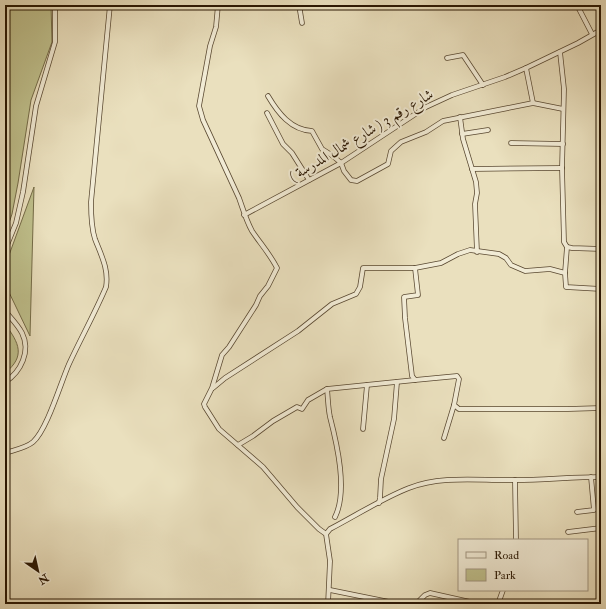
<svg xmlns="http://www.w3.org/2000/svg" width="606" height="609" font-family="'IM FELL Double Pica',Amiri,serif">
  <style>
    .green { fill: #bfc08c; stroke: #746b47 }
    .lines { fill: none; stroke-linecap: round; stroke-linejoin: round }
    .minor-casing { stroke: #594831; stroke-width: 5.5 }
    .minor { stroke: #f1ebd5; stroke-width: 4 }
    .labels { text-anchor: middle; stroke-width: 4; stroke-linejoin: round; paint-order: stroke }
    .street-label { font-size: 15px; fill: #291602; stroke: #f1ebd5 }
  </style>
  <rect width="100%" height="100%" fill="#eae0be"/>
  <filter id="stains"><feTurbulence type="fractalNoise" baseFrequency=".005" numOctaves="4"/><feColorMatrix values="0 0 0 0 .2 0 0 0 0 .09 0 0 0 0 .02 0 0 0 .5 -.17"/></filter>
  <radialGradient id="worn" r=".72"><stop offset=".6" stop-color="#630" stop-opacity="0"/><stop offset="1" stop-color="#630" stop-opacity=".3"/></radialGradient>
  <g class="green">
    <polygon points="5,5 51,5 52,42 31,100 18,183 12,214 5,235"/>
    <polygon points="34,187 30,336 5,284 5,266"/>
    <path d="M 5,324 C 19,343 26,356 5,373 Z"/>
  </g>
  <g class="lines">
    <g class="minor-casing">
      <g id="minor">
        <path d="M 218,5 L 216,27 L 210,46 L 199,106 L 203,120 L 239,198 C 243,209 246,220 252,231 C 260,243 270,254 277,268 L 268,286 L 260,296 L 256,305 L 229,347 L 222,355 L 212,388 L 204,404 L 205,407 L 219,429 L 263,467 L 297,507 L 319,529 L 326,534 L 330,561 L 328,604"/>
        <polyline points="301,5 300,11 302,23"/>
        <polyline points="577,5 592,34"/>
        <polyline points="560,52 564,89 562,168 564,242 567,247 565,273"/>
        <polyline points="447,58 463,55 483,85"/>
        <polyline points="526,68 533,103"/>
        <path d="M 268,96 C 278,113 291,130 312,131 L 322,149 L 333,156 L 341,163 L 344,171 L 351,180 L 357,181 L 388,164 L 391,151 L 401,142 L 426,132 L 443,121 L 533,103 L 563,109"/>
        <polyline points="267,113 283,144 292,153 309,180"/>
        <polyline points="460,117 463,139 476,182 477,193 475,204 477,252"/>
        <polyline points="462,134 488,130"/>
        <polyline points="511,143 563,144"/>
        <polyline points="472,169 562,168"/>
        <polyline points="244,215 341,163 426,107 452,95 505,77 526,68 578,43 601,30"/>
        <polyline points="567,247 572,248 601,249"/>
        <polyline points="5,250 16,223 23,192 36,106 55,42 55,5"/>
        <polyline points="415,268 418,295 404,297 405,318 412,376 415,380 457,376 459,379 454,405 444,438"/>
        <path d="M 5,311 C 11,318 18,325 22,333 C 31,351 21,372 5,382"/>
        <polyline points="213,388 225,378 298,331 332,304 356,294 360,287 363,268 415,268 441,263 458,254 470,250 499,254 506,258 511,265 525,271 550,269 565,273 566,287 601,289"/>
        <path d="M 327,389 C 328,398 328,408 330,417 C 337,444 348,491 335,517"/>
        <polyline points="454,405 459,409 568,409 601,408"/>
        <polyline points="363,429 367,385"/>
        <polyline points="238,445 253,436 273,421 297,407 302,409 308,400 327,389 415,380"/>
        <path d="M 5,453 C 14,450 26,448 33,442 C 47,430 61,382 69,364 C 81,338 95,313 106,287 C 109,269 101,255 95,239 C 91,227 91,214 91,202 L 110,5"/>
        <polyline points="515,480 516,540"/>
        <polyline points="379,503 380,498 381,479 394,419 397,382"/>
        <polyline points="577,512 594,510 591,477"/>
        <polyline points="568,532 601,528"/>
        <path d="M 326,534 L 330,529 C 355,516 383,498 409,488 C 443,475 480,481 515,480 C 544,480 572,477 601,477"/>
        <polyline points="330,590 399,604"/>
        <polyline points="416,604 425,595 430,593 479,604"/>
        <polyline points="498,604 503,590"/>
      </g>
    </g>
    <use href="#minor" class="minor"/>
  </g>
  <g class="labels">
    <g class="street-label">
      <text transform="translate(361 135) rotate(-31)" y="5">شارع رقم 3 ( شارع شمال المدرسة )</text>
    </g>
  </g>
  <rect width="606" height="609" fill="none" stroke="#eae0be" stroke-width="20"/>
  <rect x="6" y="6" width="594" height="597" fill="none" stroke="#291602" stroke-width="2"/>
  <rect x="10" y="10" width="586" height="589" fill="none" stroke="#291602"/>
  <rect x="458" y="539" width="130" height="52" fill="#f1ebd5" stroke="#a19681"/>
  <rect x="466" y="552" width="20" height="6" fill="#f1ebd5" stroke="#a19681"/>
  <text x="494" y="559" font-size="12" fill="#291602">Road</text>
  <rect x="466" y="569" width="20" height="12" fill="#bfc08c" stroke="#a19681"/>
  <text x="494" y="579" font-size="12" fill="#291602">Park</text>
  <g transform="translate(38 571) rotate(146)" stroke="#f1ebd5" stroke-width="3" paint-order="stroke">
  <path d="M0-3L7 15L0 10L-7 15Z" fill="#291602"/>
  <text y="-6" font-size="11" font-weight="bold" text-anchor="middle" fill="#291602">N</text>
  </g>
  <rect width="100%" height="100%" filter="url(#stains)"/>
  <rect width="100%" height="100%" fill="url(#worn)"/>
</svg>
